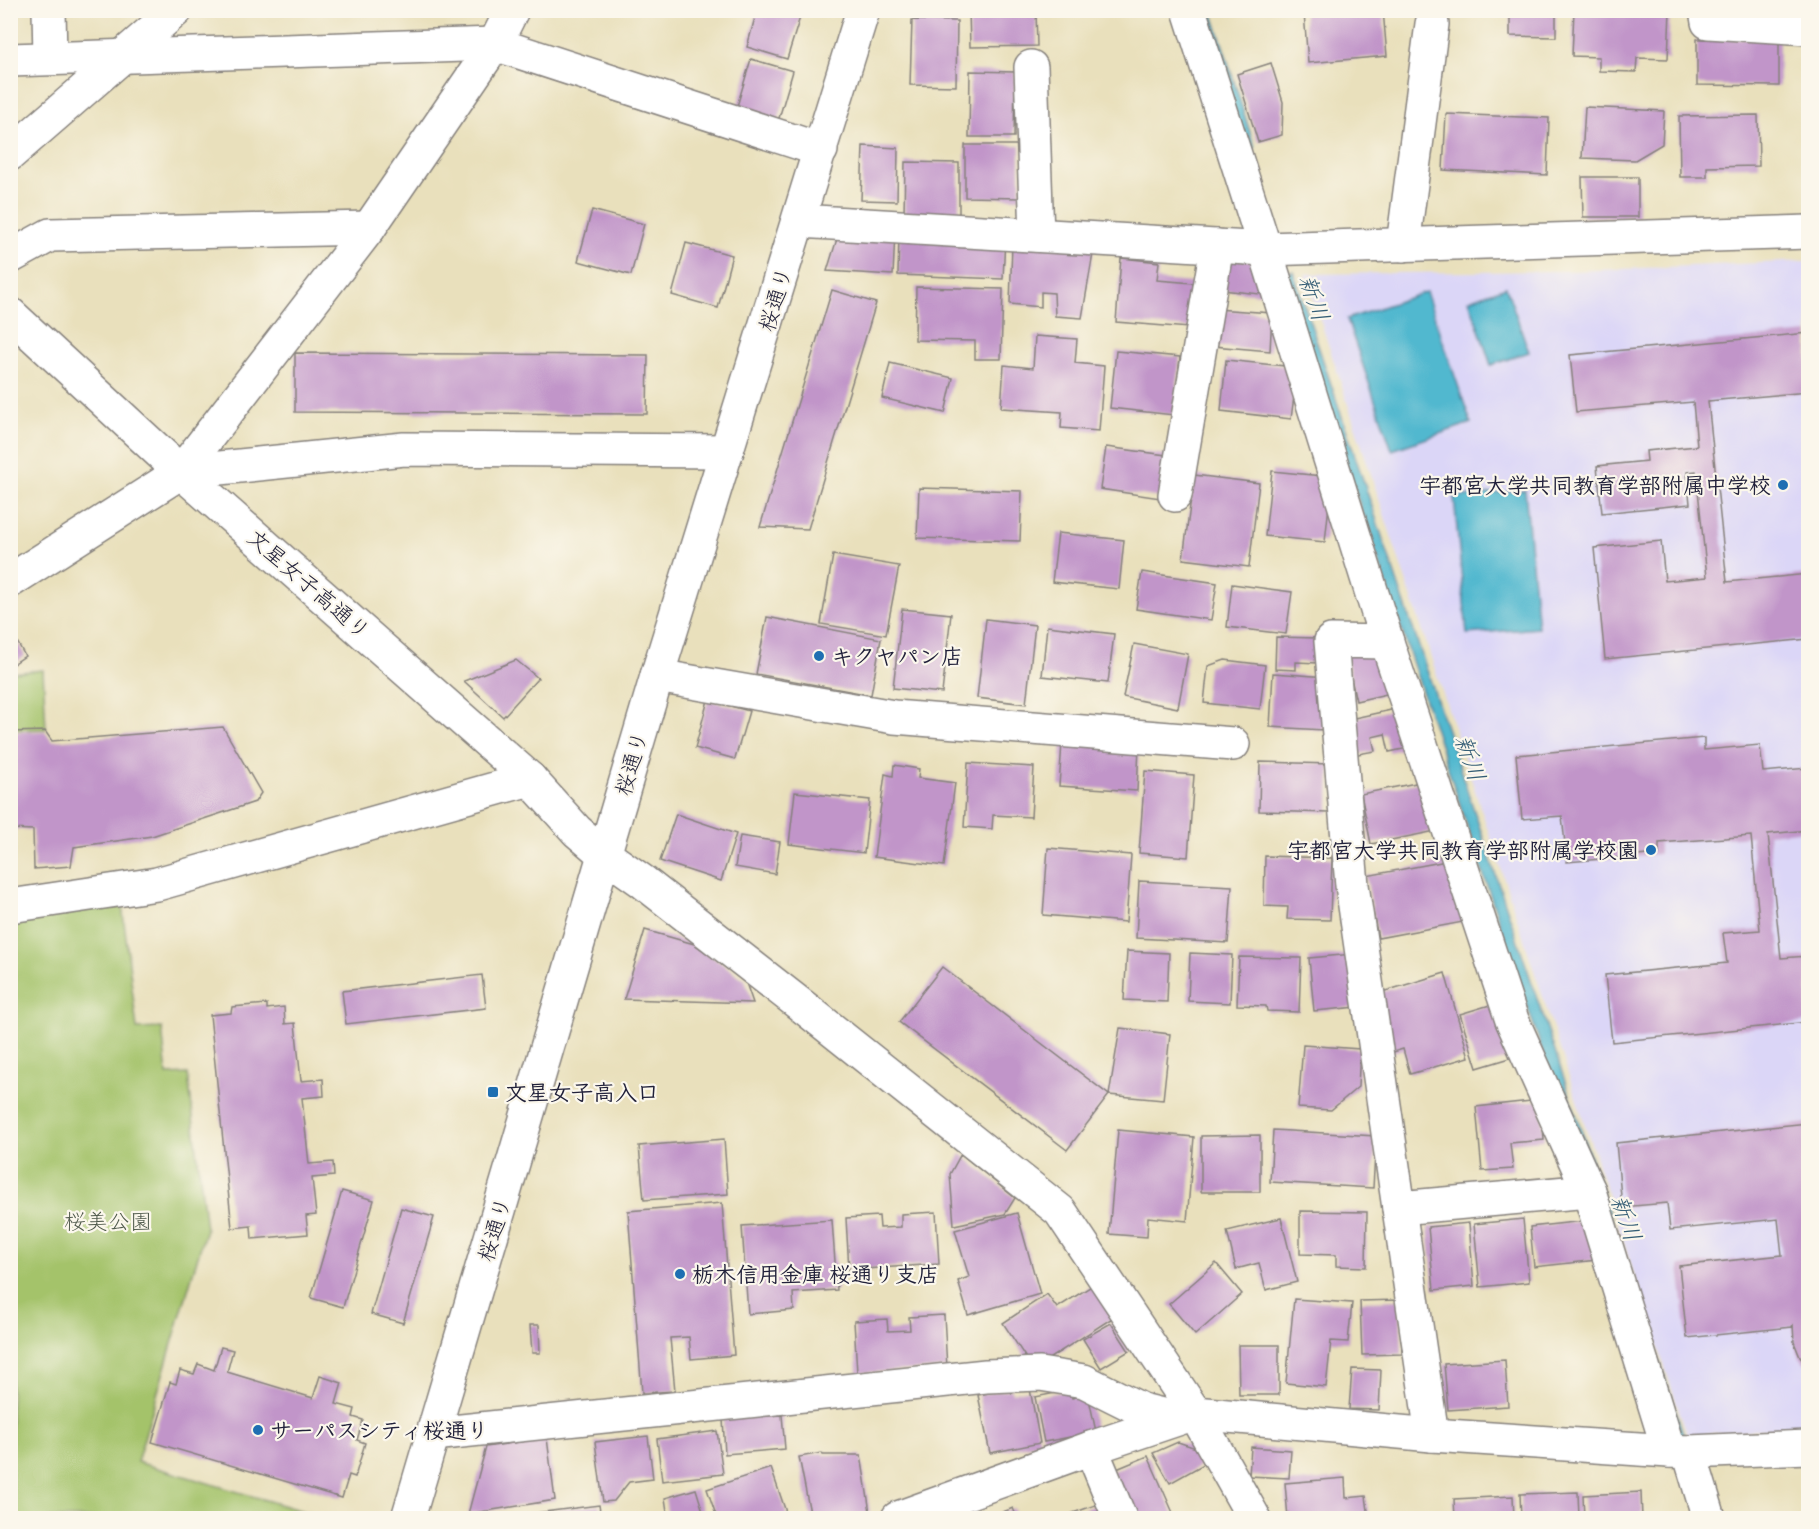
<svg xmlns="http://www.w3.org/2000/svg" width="1819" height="1529" font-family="'Patrick Hand','Klee One',sans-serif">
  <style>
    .built { fill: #dbd6f7 }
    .green { fill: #a4c36b; stroke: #637253; stroke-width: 1.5 }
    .water { fill: #51b8cf; stroke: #3a6d85; stroke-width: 1.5 }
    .building { fill: #c195c9 }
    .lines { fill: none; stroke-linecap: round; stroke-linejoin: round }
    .minor-casing { stroke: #86817c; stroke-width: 36 }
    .highway-casing { stroke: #86817c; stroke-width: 36 }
    .minor { stroke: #fff; stroke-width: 33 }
    .highway { stroke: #fff; stroke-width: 33 }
    .poi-dot { fill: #1f6fb2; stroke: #fbf7ec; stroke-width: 2 }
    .labels { text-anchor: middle; stroke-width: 4.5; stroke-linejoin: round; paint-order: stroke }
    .street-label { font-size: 22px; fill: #22223b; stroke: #fbf7ec }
    .poi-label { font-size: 22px; font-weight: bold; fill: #22223b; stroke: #fbf7ec; text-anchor: start }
    .park-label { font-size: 22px; fill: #505a4c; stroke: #fbf7ec }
    .water-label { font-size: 24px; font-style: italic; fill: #355e76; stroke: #fbf7ec }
  </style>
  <rect width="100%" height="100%" fill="#fbf7ec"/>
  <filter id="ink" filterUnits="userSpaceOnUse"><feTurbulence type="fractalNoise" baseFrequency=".0167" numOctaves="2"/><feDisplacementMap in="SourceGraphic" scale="12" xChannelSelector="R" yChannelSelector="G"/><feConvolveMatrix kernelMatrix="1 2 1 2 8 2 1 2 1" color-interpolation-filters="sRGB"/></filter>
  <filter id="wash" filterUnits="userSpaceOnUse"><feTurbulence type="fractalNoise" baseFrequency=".008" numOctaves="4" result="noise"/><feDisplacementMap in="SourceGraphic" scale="24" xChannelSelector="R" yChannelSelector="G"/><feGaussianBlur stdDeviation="1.35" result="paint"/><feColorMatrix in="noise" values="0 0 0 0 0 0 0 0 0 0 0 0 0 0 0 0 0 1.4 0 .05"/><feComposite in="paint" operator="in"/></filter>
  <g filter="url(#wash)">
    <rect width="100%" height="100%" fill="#e9e0bc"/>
    <polygon class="built" points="1808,261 1808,1426 1687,1435 1305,274 1574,271"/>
    <g class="green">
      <polygon points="43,670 46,729 11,730 11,673"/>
      <polygon points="122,905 137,1029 162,1028 167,1075 188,1074 206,1229 137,1462 326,1518 11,1518 11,918"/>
    </g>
    <g class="water">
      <polygon points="1202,11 1212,11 1255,148 1247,151"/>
      <polygon points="1293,271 1685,1439 1673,1442 1283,275"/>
      <polygon points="1506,287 1529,352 1491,365 1469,300"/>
      <polygon points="1426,292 1471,423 1392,450 1347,319"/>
      <polygon points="1525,490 1538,628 1467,634 1454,497"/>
    </g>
    <g id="blocks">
      <g class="building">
        <polygon points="757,10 789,10 801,14 787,59 747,47"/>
        <polygon points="969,10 1036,10 1037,46 970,47"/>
        <polygon points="1335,10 1383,10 1387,56 1308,63 1304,13"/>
        <polygon points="1466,10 1556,10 1556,37 1510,36 1510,15 1467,14"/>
        <polygon points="1574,10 1670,10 1668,59 1637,58 1636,72 1599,71 1599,57 1572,56"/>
        <polygon points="912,20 957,21 956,86 910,85"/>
        <polygon points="1697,39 1779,39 1779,86 1697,85"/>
        <polygon points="751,59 793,71 777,125 735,113"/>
        <polygon points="1271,63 1283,102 1282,135 1258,142 1237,74"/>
        <polygon points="970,71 1015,72 1014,137 969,137"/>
        <polygon points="1585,107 1664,111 1662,144 1635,160 1582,158"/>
        <polygon points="1446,114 1549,118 1547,175 1443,170"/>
        <polygon points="1758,115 1759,166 1707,167 1707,177 1680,177 1679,116"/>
        <polygon points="965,145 1020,145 1020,198 965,197"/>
        <polygon points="863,146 898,148 897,201 861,200"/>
        <polygon points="905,162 959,163 959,216 904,215"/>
        <polygon points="1582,177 1638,177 1638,217 1583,217"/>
        <polygon points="592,210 644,224 631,275 578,261"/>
        <polygon points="840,229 895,232 893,275 827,271"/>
        <polygon points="899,234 1005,238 1003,279 898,275"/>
        <polygon points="686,243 732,255 718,308 672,295"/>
        <polygon points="1012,244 1094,248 1082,318 1055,316 1054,293 1041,292 1041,307 1010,304"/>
        <polygon points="1121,258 1159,262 1157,280 1193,283 1189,328 1116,322"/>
        <polygon points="1226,258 1263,262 1260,294 1222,290"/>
        <polygon points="916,287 1003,289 1001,359 975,359 975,341 915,340"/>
        <polygon points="832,290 876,303 808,529 760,527"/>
        <polygon points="1216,309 1272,313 1270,351 1213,346"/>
        <polygon points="1808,333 1808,392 1708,401 1727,582 1808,574 1808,639 1605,659 1594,548 1661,541 1665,581 1707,577 1696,471 1687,472 1690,504 1602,513 1597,466 1647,461 1646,451 1697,446 1693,402 1576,412 1570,355"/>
        <polygon points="1035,336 1077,339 1075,363 1104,366 1099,431 1061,428 1062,412 1001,408 1004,365 1033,368"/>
        <polygon points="1116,351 1180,357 1174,415 1110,408"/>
        <polygon points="295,353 648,355 647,414 295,412"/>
        <polygon points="1226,360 1285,366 1296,380 1291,419 1221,411"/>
        <polygon points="890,363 953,378 945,413 882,398"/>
        <polygon points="1106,447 1166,455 1160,498 1100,489"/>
        <polygon points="1272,471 1332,477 1325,542 1265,536"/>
        <polygon points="1194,475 1259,483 1249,567 1183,559"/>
        <polygon points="919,488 1022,491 1020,541 917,538"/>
        <polygon points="1058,533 1124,540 1119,589 1052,582"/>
        <polygon points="833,555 899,566 886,635 821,624"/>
        <polygon points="1142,572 1217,583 1211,620 1136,609"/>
        <polygon points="1232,584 1292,592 1286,634 1227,627"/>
        <polygon points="902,609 951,614 942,693 893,688"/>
        <polygon points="767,617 881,639 871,695 756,674"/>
        <polygon points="986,619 1035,625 1026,704 977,698"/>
        <polygon points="1047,626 1114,634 1108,683 1042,676"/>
        <polygon points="10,629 25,656 10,666"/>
        <polygon points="1276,637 1318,638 1318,663 1296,662 1296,670 1275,669"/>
        <polygon points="1380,642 1391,693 1356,701 1345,650"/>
        <polygon points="1134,644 1188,654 1178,708 1123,697"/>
        <polygon points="516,660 538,678 503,717 464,681"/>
        <polygon points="1225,660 1265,665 1260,709 1204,703 1208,666"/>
        <polygon points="1273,673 1327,677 1324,730 1270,727"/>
        <polygon points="708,700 749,711 735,759 695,748"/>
        <polygon points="1405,707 1413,747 1389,752 1385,734 1372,737 1375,751 1353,755 1345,720"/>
        <polygon points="223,727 261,793 255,802 152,836 74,847 71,866 34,869 33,830 10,829 10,732 45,731 52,741"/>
        <polygon points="1704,738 1704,750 1760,745 1763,772 1808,768 1808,830 1768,834 1781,958 1808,956 1808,1022 1612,1042 1605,975 1727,963 1723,933 1760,930 1751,836 1659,843 1659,854 1567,862 1562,816 1522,819 1516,755"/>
        <polygon points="1062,743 1139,747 1137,791 1059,786"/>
        <polygon points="1260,762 1330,764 1329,813 1259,811"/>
        <polygon points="968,763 1034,767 1031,817 993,815 992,829 964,827"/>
        <polygon points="894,765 919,769 918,778 955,783 944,866 874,857 885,774 893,776"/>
        <polygon points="1145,771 1194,775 1188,857 1139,853"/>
        <polygon points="1426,781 1436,831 1371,844 1361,794"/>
        <polygon points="795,792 870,800 864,853 789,844"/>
        <polygon points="676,814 736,834 721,881 660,861"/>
        <polygon points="740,836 780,842 775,874 735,867"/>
        <polygon points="1048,848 1131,855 1126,922 1043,915"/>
        <polygon points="1265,856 1332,858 1330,920 1287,919 1288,907 1264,906"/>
        <polygon points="1452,860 1463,922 1378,938 1366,876"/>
        <polygon points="1139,881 1232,886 1228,943 1136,938"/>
        <polygon points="645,930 694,944 745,980 753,1003 624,999"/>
        <polygon points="1127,951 1169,953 1167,1002 1124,1000"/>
        <polygon points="1190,953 1232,955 1230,1003 1188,1001"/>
        <polygon points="1353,954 1358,1007 1314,1011 1309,958"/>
        <polygon points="1239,957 1301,958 1299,1012 1267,1011 1266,1006 1237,1005"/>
        <polygon points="942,967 1109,1095 1067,1150 899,1022"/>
        <polygon points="1445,973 1469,1057 1410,1074 1403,1049 1390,1053 1372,995"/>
        <polygon points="482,975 486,1008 346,1024 342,991"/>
        <polygon points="1500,1002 1517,1056 1477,1068 1460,1014"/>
        <polygon points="267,1004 267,1009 284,1007 285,1024 295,1023 301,1081 323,1079 324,1096 302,1098 309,1164 333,1162 334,1176 312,1178 316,1215 306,1216 308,1234 252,1239 251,1226 232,1228 210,1015 231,1013 232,1007"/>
        <polygon points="1120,1028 1170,1034 1163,1100 1109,1095"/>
        <polygon points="1303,1045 1360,1049 1358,1087 1331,1110 1298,1108"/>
        <polygon points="1541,1100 1544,1140 1510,1143 1513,1169 1482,1171 1476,1107"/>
        <polygon points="1808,1123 1808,1268 1804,1268 1808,1292 1808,1367 1800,1357 1794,1342 1793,1324 1792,1327 1687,1338 1679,1266 1782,1255 1778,1219 1670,1230 1667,1203 1622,1207 1616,1143"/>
        <polygon points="1118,1130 1194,1137 1187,1221 1148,1217 1147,1237 1109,1234"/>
        <polygon points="1273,1130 1376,1136 1373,1188 1270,1182"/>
        <polygon points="1260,1135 1260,1192 1201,1192 1201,1136"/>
        <polygon points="724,1139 728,1194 644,1200 639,1146"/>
        <polygon points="961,1154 1015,1198 1005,1214 954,1225 950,1174"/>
        <polygon points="342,1191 374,1200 343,1307 311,1298"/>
        <polygon points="722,1203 734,1355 691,1359 689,1337 670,1338 675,1391 642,1393 628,1211"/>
        <polygon points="401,1208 434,1217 403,1323 371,1314"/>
        <polygon points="1300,1211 1367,1212 1366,1267 1336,1266 1336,1255 1300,1254"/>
        <polygon points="936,1212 939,1264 849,1270 846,1218 879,1216 880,1228 901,1227 901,1214"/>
        <polygon points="1017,1213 1040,1294 968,1315 958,1281 969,1277 955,1230"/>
        <polygon points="1281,1218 1297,1282 1266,1290 1259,1263 1236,1269 1227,1231"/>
        <polygon points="1523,1219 1529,1282 1480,1287 1474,1224"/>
        <polygon points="832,1220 837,1290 793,1293 794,1310 748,1314 742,1226"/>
        <polygon points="1593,1220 1597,1260 1534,1267 1530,1227"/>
        <polygon points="1469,1223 1474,1286 1434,1290 1428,1227"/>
        <polygon points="1216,1263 1242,1294 1195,1335 1169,1304"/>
        <polygon points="1093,1285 1114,1317 1033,1369 1003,1323 1047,1294 1057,1308"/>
        <polygon points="1294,1299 1352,1303 1348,1342 1331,1341 1326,1387 1286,1383"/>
        <polygon points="1400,1300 1402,1354 1362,1355 1360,1301"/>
        <polygon points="944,1315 947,1368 857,1373 854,1321 887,1319 888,1331 910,1330 909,1317"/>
        <polygon points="1111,1323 1129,1351 1101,1368 1083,1339"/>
        <polygon points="530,1325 539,1325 540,1353 532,1353"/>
        <polygon points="1238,1345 1279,1345 1279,1395 1239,1395"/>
        <polygon points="221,1347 233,1350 227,1372 313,1398 320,1376 342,1383 336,1404 355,1409 353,1417 363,1420 357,1440 365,1443 355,1477 349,1475 342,1498 152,1442 170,1382 176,1384 180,1370 194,1374 198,1364 214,1370"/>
        <polygon points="1505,1360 1508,1406 1448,1410 1444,1364"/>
        <polygon points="1352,1369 1381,1370 1379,1410 1349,1409"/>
        <polygon points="1011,1389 1012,1393 1030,1389 1040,1443 990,1453 978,1395"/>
        <polygon points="1071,1390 1072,1398 1088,1394 1096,1432 1044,1442 1035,1397"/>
        <polygon points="782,1415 785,1449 725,1454 723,1419"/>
        <polygon points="717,1431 723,1474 662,1481 657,1439"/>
        <polygon points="648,1436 653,1479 629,1482 614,1501 603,1502 595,1442"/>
        <polygon points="547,1438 555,1500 468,1514 486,1447"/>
        <polygon points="1178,1442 1196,1448 1204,1464 1170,1483 1153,1453"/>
        <polygon points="1251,1447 1291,1450 1289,1478 1249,1476"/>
        <polygon points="822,1453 823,1455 861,1455 870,1512 850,1518 811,1518 799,1457"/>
        <polygon points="1148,1456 1174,1515 1167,1518 1133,1518 1112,1471"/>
        <polygon points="771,1468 787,1515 777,1518 717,1518 707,1489"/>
        <polygon points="1345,1478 1346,1498 1366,1496 1369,1518 1288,1518 1285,1483"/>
        <polygon points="696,1489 705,1518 668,1518 665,1498"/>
        <polygon points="1578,1492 1579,1518 1521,1518 1520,1494"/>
        <polygon points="1641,1492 1642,1518 1584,1518 1583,1495"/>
        <polygon points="1513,1496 1514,1518 1455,1518 1454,1499"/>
        <polygon points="1101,1503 1106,1518 1059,1518"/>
        <polygon points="599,1505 601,1518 512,1518 512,1516"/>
        <polygon points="1013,1508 1017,1518 988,1518"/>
      </g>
    </g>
  </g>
  <g filter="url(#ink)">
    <use href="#blocks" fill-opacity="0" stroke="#86817c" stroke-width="1.5"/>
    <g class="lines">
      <g class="minor-casing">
        <g id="minor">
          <polyline points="49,10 50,58"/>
          <polyline points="1189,10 1265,249 1387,642 1512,1020 1589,1191 1669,1451"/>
          <polyline points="1706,10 1708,22 1808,28"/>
          <polyline points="10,60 495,44 821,150"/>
          <polyline points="1031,67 1037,235"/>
          <polyline points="10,154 176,10"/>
          <polyline points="799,221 1265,249 1808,232"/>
          <polyline points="1403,245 1432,24"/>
          <polyline points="10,257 50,235 369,228"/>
          <polyline points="10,314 181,472 530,779 577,831 605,855 642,881 806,1009 1060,1211 1195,1413 1254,1518"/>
          <polyline points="181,472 404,449 727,451"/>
          <polyline points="1175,495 1217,246"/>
          <polyline points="10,581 181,472 369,228 495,44 512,10"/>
          <polyline points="1387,642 1331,641 1352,885 1432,1435"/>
          <polyline points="657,676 894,717 1233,744"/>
          <polyline points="10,906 157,884 530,779"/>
          <polyline points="1399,1208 1589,1191"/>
          <polyline points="433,1434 986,1376 1040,1374 1084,1381 1142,1410 1166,1416 1181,1414"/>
          <polyline points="1091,1448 1120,1518"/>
          <polyline points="1689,1452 1709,1518"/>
          <polyline points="898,1518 1091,1448 1195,1413 1432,1435 1669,1451 1689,1452 1808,1447"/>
        </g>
      </g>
      <g class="highway-casing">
        <polyline id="highway" points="408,1518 657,676 863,10"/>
      </g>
      <use href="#minor" class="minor"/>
      <use href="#highway" class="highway"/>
    </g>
  </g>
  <g class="poi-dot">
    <circle cx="1783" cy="485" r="6"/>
    <circle cx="819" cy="656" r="6"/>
    <circle cx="1651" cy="850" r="6"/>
    <rect x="487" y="1086" width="12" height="12" rx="3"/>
    <circle cx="680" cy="1274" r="6"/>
    <circle cx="258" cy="1430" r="6"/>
  </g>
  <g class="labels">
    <g class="street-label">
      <text transform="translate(775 299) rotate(-73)" y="8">桜通り</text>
      <text transform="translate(309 584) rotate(41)" y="8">文星女子高通り</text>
      <text transform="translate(631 763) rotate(-74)" y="8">桜通り</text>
      <text transform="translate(494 1229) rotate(-73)" y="8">桜通り</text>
    </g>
    <g class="poi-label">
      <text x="1771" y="493" text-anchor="end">宇都宮大学共同教育学部附属中学校</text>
      <text x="831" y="664">キクヤパン店</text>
      <text x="1639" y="858" text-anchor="end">宇都宮大学共同教育学部附属学校園</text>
      <text x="505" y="1100">文星女子高入口</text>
      <text x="692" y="1282">栃木信用金庫 桜通り支店</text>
      <text x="270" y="1438">サーパスシティ桜通り</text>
    </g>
    <g class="park-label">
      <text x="108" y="1229">桜美公園</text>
    </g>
    <g class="water-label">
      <text transform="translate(1314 298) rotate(71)" y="8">新川</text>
      <text transform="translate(1470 758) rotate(71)" y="8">新川</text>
      <text transform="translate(1626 1218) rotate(71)" y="8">新川</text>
    </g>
  </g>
  <rect width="1819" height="1529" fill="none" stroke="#fbf7ec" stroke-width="36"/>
</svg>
